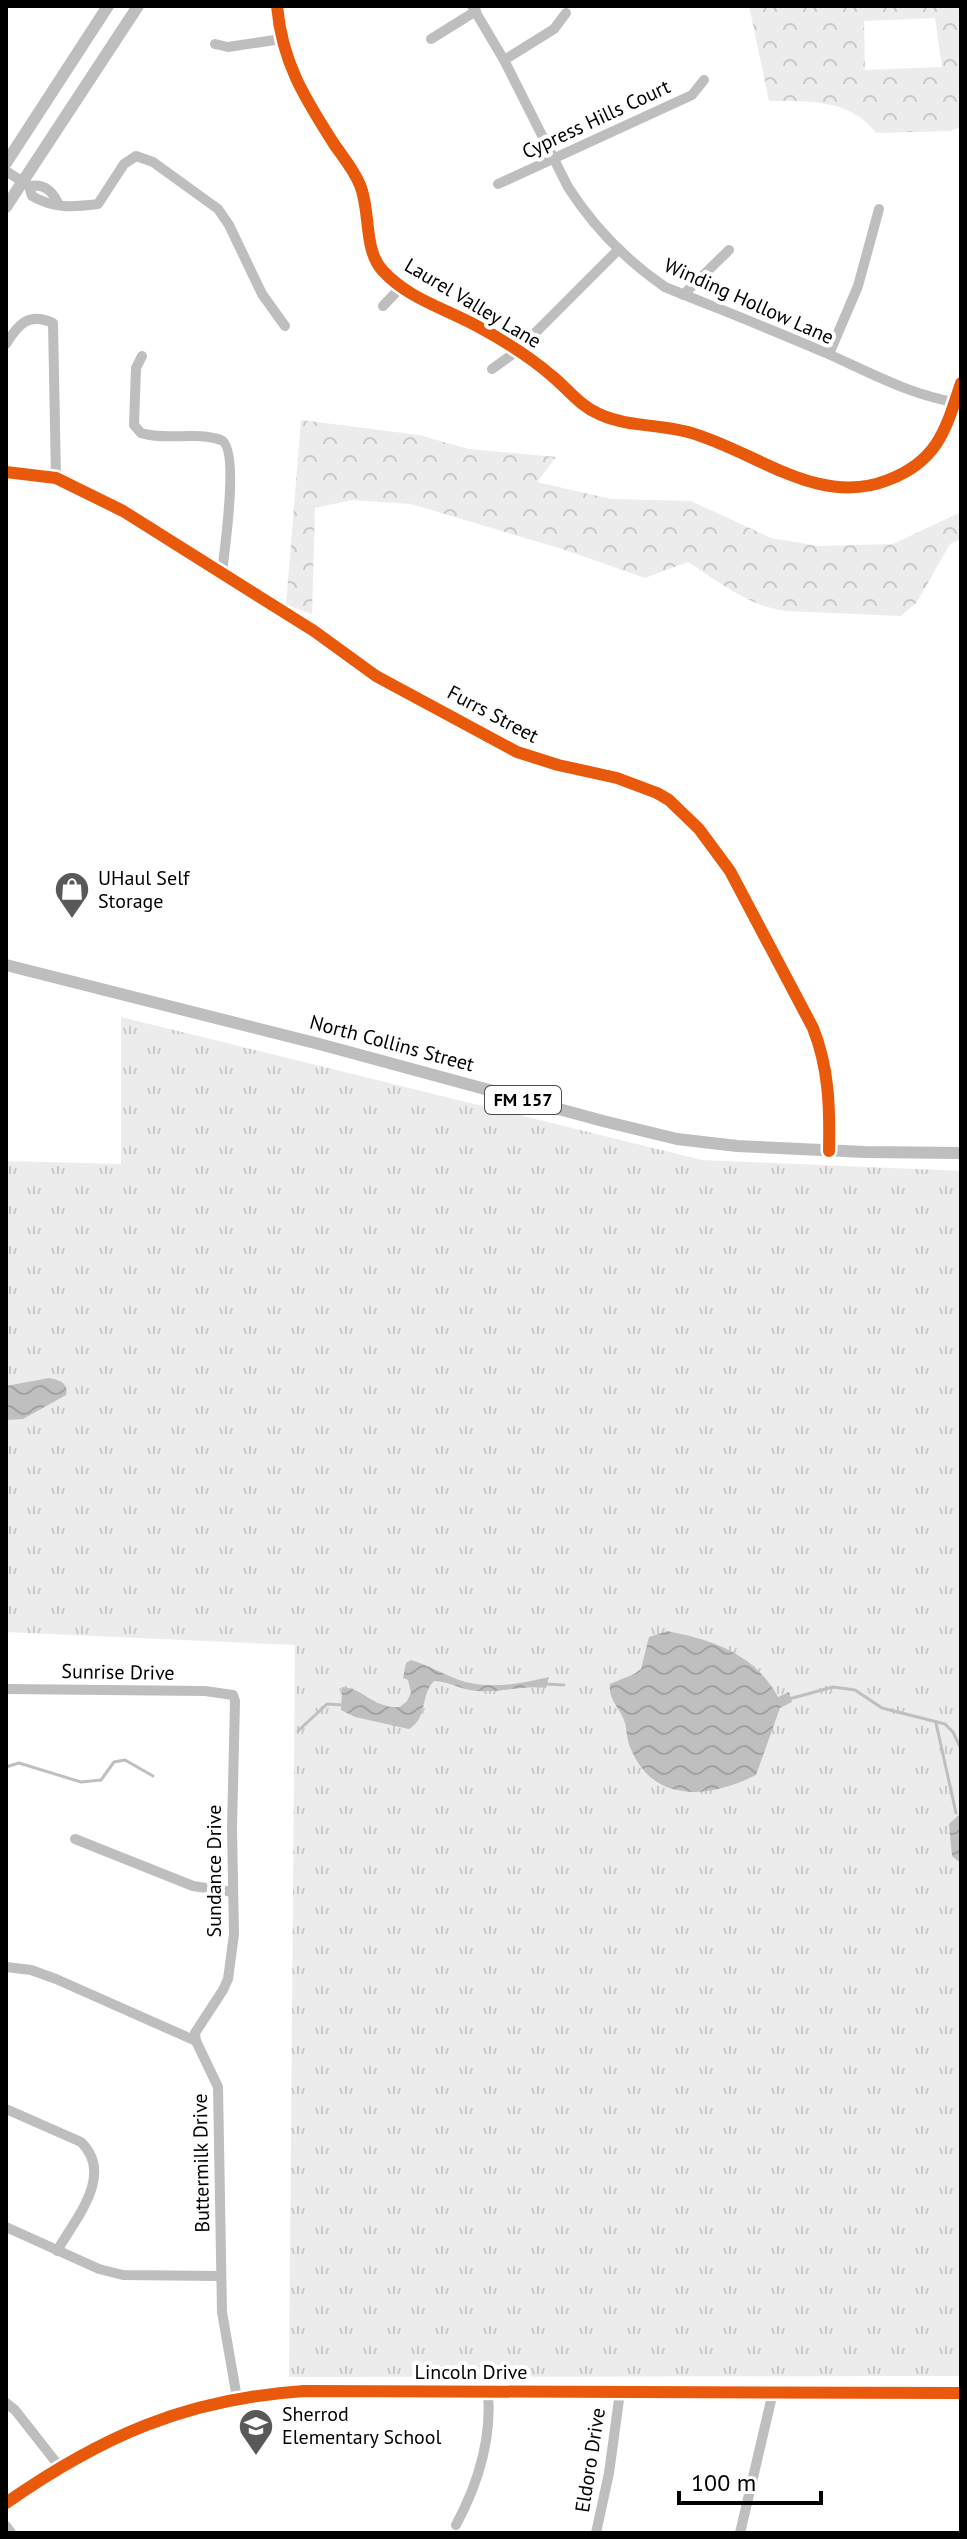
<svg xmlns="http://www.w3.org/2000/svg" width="967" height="2539" font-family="'PT Sans',sans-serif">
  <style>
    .grass { fill: url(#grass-tufts) }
    .forest { fill: url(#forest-crowns); fill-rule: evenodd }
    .water { fill: url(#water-waves) }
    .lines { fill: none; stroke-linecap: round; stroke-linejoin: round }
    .stream { stroke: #bfbfbf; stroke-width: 3 }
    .minor { stroke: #bebebe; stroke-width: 10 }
    .major { stroke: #bebebe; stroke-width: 12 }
    .cycleway-casing { stroke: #fff; stroke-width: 17 }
    .cycleway { stroke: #e8590c; stroke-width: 12 }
    .labels { text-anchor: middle; stroke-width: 8; stroke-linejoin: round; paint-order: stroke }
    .shield { fill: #fff; stroke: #4c4c4c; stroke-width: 2 }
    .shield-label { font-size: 18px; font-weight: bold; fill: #000 }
    .street-label { font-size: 20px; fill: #000; stroke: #fff }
    .poi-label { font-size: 20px; fill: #000; stroke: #fff; text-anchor: start }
  </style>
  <defs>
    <pattern id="grass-tufts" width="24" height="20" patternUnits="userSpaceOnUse" patternTransform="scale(2)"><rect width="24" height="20" fill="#ececec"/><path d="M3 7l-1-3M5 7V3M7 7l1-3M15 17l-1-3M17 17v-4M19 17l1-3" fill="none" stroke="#c9c9c9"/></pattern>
    <pattern id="forest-crowns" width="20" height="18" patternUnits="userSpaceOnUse" patternTransform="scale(2)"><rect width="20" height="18" fill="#ececec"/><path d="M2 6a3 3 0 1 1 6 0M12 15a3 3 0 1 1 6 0" fill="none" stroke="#c9c9c9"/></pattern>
    <pattern id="water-waves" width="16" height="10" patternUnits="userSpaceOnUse" patternTransform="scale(2)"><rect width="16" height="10" fill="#bfbfbf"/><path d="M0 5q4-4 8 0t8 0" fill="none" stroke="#a2a2a2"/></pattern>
  </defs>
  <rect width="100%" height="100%" fill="#fff"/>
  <polygon class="grass" points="121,1017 702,1160 961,1171 961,2376 289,2377 295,1645 6,1632 6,1161 121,1164"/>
  <g class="forest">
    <path d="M 749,6 L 961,6 L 961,127 L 950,131 L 876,133 C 851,99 807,101 769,101 ZM 935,18 L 942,67 L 865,70 L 864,21 Z"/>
    <path d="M 301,420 L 419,435 L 469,449 L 556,457 L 537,482 L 611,499 L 691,501 L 771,538 L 819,546 L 893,544 L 961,512 L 961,539 L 950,544 L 917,602 L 901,616 L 788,611 C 751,608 719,582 688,562 L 645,578 L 562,549 L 411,504 L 352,500 L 315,508 L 312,614 L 286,605 Z"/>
  </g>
  <g class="water">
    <path d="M 49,1378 C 59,1380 69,1383 66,1395 L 23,1419 L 6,1420 L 6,1386 Z"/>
    <path d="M 667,1631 C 713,1640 755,1654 778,1697 L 789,1692 L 792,1702 L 780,1708 L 756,1775 C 710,1798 653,1805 630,1747 C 627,1740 627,1731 625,1723 C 621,1708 608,1701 610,1684 L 634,1674 L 641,1669 L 649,1637 Z"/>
    <path d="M 411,1660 C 428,1665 443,1674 459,1680 C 489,1690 519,1684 549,1677 L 546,1688 C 522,1685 501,1693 477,1691 C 461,1690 449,1681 434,1681 C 420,1695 428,1718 409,1729 L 355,1717 L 341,1710 L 342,1687 C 364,1688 373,1709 400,1707 L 407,1701 L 411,1693 L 408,1680 L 403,1678 L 406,1663 Z"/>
    <polygon points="961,1813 961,1861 958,1861 952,1856 949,1824"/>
  </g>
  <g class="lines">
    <g class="stream">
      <polyline points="544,1684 564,1685"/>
      <polyline points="789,1699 833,1687 855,1690 882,1708 945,1724 953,1732 961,1749"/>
      <polyline points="936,1723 956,1813"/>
      <polyline points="298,1731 327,1704 343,1705"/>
      <polyline points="6,1767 19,1763 81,1782 101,1780 114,1762 125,1760 153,1776"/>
    </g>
    <g class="minor">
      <path d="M 277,6 C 282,62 304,97 334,144 C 343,157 354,170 360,185 C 371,211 363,250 383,271 C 409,299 444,308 477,326 C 503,340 530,357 552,376 C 568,389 580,406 599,414 C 627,427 659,424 688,432 C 754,450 818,508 888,480 C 938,461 946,429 961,383"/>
      <path d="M 472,6 L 504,60 L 568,187 C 593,226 627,261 665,287 C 719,309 773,330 826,353 C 871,373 910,395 959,403"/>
      <polyline points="431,39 476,11"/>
      <polyline points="215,44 228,47 281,39"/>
      <polyline points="504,60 554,29 566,13"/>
      <path d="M 6,171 L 29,186 L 32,196 C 54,209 74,207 98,204 L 124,164 L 136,156 L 153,162 L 218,209 L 229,225 L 262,294 L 285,326"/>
      <polyline points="498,184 692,95 704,80"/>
      <path d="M 29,186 C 45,183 53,192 59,205"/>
      <polyline points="683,295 729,250"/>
      <polyline points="383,306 401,287"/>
      <path d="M 6,344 C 18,324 29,312 53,323 L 56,478"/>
      <polyline points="829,354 858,286 879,209"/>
      <path d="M 142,356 L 136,368 L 134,425 L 141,433 C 166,441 196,431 221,440 C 240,448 224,553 222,573"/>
      <polyline points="492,369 517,351 619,249"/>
      <path d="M 6,472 L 56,478 L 123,511 L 314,631 L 376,676 L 517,752 L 558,765 L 617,778 L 657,793 L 669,800 L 699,829 L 730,871 L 813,1028 C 829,1068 830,1108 829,1151"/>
      <polyline points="6,1689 205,1691 233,1695 235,1701 232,1828 234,1934 228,1979 223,1990 195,2033 196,2041"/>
      <polyline points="75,1839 193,1886 233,1892"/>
      <polyline points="6,1967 31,1970 56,1979 196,2041 218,2087 222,2312 237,2398"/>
      <path d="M 6,2109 L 81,2142 C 115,2175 75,2219 57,2251"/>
      <polyline points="6,2227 99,2269 123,2275 220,2276"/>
      <polyline points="6,2403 15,2410 59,2466"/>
      <path d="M 6,2503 C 102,2436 186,2399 304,2391 L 961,2393"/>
      <path d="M 456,2525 C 478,2484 492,2439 488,2392"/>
      <polyline points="6,2526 11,2533"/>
      <polyline points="596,2533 609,2473 620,2392"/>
      <polyline points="740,2533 773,2392"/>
    </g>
    <g class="major">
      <polyline points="6,163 108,6"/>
      <polyline points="6,207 138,6"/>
      <polyline points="6,965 323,1045 603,1121 677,1139 737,1146 865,1152 961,1153"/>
    </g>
    <g class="cycleway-casing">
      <g id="cycleway">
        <path d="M 277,6 C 282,62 304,97 334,144 C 343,157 354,170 360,185 C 371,211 363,250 383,271 C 409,299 444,308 477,326 C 503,340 530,357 552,376 C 568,389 580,406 599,414 C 627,427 659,424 688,432 C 754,450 818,508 888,480 C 938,461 946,429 961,383"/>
        <path d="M 6,472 L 56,478 L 123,511 L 314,631 L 376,676 L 517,752 L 558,765 L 617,778 L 657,793 L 669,800 L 699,829 L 730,871 L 813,1028 C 829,1068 830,1108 829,1151"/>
        <path d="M 6,2503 C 102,2436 186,2399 304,2391 L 961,2393"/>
      </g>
    </g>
    <use href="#cycleway" class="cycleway"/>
  </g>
  <defs>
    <g id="shop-pin" transform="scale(1.8)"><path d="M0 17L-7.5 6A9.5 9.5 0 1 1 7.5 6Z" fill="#595959" stroke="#fff"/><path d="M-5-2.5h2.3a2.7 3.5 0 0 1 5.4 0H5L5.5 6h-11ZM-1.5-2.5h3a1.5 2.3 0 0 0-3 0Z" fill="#fff"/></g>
    <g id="school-pin" transform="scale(1.8)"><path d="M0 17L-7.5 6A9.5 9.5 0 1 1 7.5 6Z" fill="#595959" stroke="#fff"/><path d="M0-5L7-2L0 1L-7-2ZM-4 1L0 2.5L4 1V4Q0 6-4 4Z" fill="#fff"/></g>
  </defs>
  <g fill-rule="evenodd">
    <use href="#shop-pin" x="72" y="889"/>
    <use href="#school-pin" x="256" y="2426"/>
  </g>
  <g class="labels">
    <rect class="shield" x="485" y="1086" width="76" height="28" rx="6"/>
    <g class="shield-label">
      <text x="523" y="1106">FM 157</text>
    </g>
    <g class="street-label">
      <text transform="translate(596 119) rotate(-25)" y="7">Cypress Hills Court</text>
      <text transform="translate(749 301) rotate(24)" y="7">Winding Hollow Lane</text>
      <text transform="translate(473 303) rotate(31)" y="7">Laurel Valley Lane</text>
      <text transform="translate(493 714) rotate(28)" y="7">Furrs Street</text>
      <text transform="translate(392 1043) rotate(15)" y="7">North Collins Street</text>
      <text transform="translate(118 1672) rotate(1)" y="7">Sunrise Drive</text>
      <text transform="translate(214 1871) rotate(-90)" y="7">Sundance Drive</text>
      <text transform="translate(201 2163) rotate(-91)" y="7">Buttermilk Drive</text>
      <text x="471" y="2379">Lincoln Drive</text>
      <text transform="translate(590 2460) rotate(-81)" y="7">Eldoro Drive</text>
    </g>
    <g class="poi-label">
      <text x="98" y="885">UHaul Self<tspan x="98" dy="23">Storage</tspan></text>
      <text x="282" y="2421">Sherrod<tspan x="282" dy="23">Elementary School</tspan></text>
    </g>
  </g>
  <rect width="967" height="2539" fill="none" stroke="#000000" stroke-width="16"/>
  <path d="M679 2491v12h142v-12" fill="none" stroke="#000000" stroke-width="4"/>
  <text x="691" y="2491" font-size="24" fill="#000000" stroke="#ffffff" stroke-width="6" paint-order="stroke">100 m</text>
</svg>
